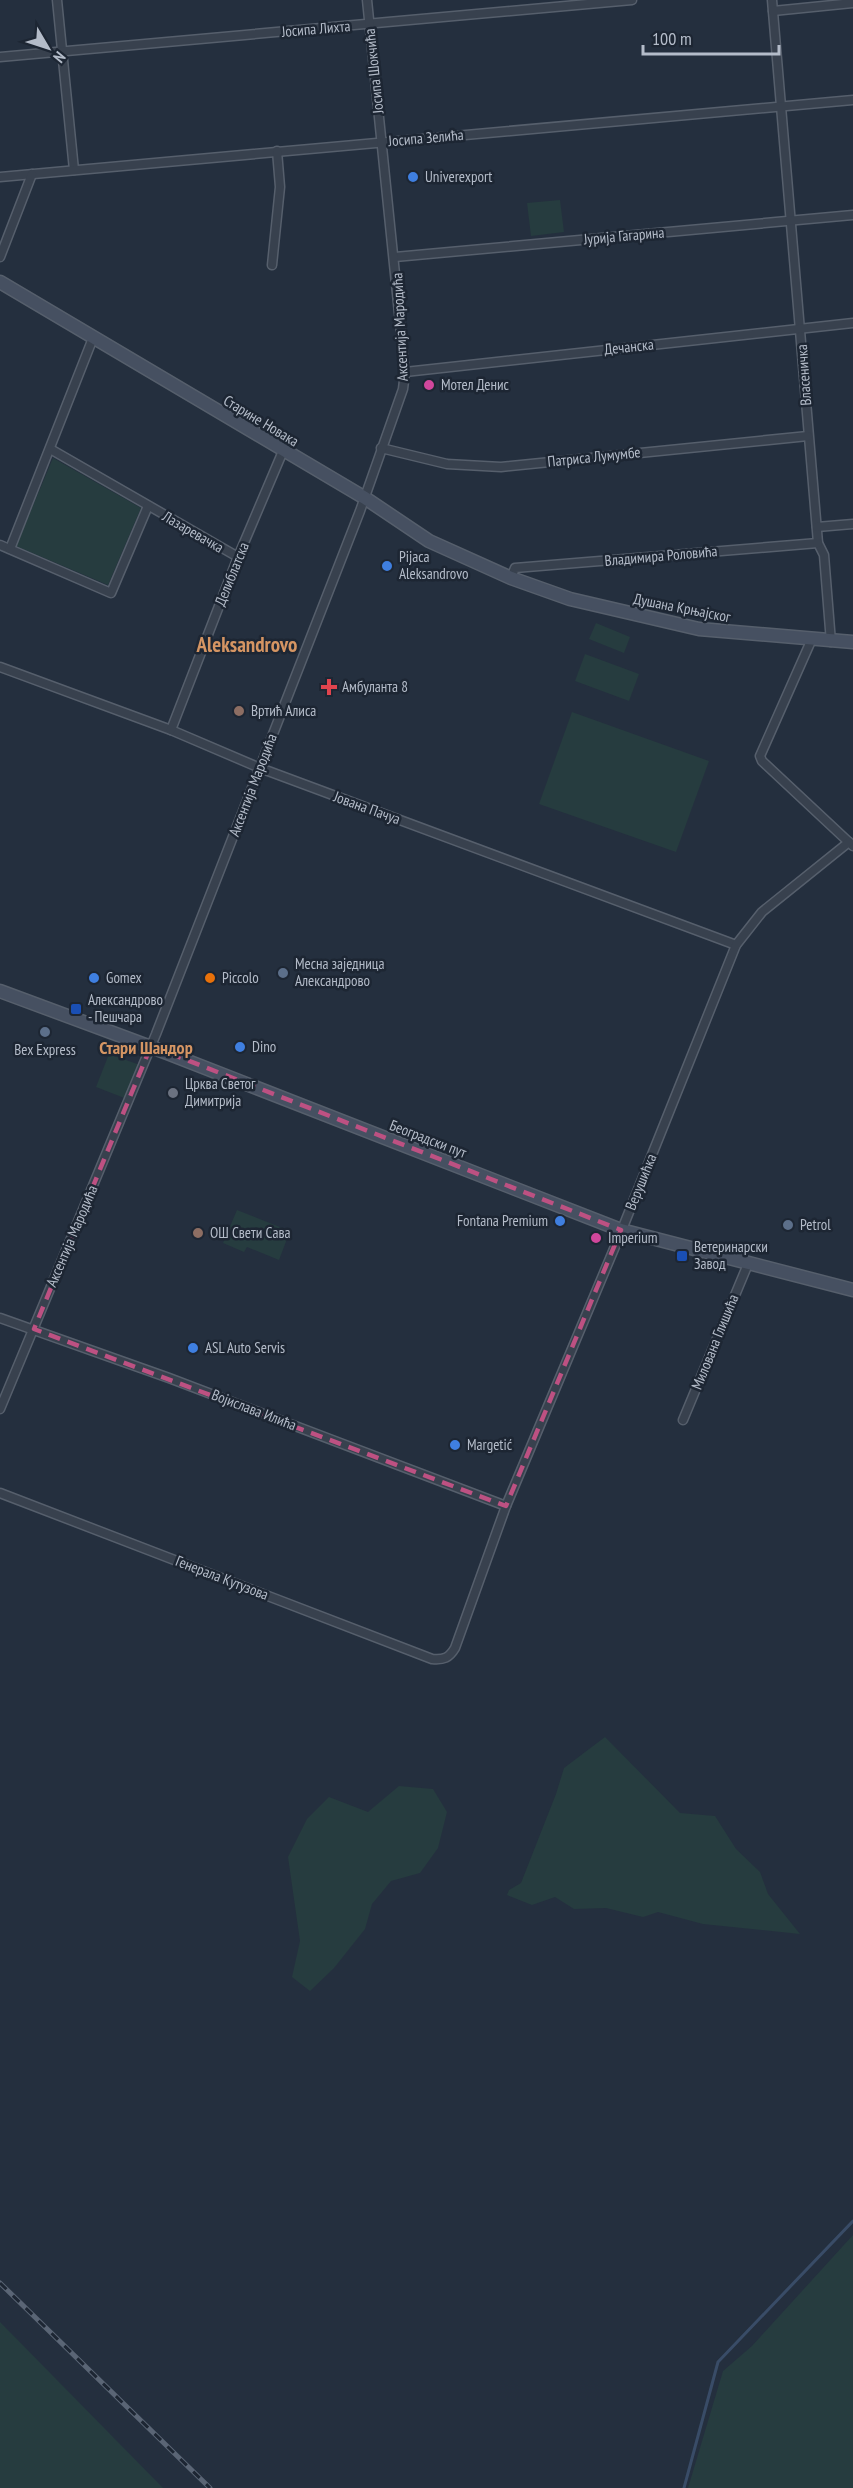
<svg xmlns="http://www.w3.org/2000/svg" width="853" height="2488" font-family="'PT Sans Narrow',sans-serif">
  <style>
    .green { fill: #263c3f }
    .lines { fill: none; stroke-linecap: round; stroke-linejoin: round }
    .stream { stroke: #394c67; stroke-width: 3 }
    .street-casing { stroke: #565f6c; stroke-width: 11 }
    .secondary-casing { stroke: #565f6c; stroke-width: 15 }
    .street { stroke: #38414e; stroke-width: 8 }
    .secondary { stroke: #465061; stroke-width: 12 }
    .rail-casing { stroke: #5a6575; stroke-width: 5 }
    .rail { stroke: #1d2633; stroke-width: 3; stroke-dasharray: 9; stroke-linecap: butt }
    .marked { fill: none; stroke: #bd5182; stroke-width: 4.5; stroke-dasharray: 12 8; stroke-linejoin: round }
    .shop-dot { fill: #3f7fe0; stroke: #1d2633; stroke-width: 2 }
    .hotel-dot { fill: #d1479c; stroke: #1d2633; stroke-width: 2 }
    .health-dot { fill: #e0444e; stroke: #1d2633; stroke-width: 2 }
    .education-dot { fill: #8d6e63; stroke: #1d2633; stroke-width: 2 }
    .service-dot { fill: #5c6f8a; stroke: #1d2633; stroke-width: 2 }
    .food-dot { fill: #e8710a; stroke: #1d2633; stroke-width: 2 }
    .transit-dot { fill: #1a4fb4; stroke: #1d2633; stroke-width: 2 }
    .worship-dot { fill: #6b7280; stroke: #1d2633; stroke-width: 2 }
    .labels { text-anchor: middle; stroke-width: 5; stroke-linejoin: round; paint-order: stroke }
    .street-label { font-size: 15px; fill: #b4bcc9; stroke: #1d2633 }
    .poi-label { font-size: 15px; fill: #b4bcc9; stroke: #1d2633; text-anchor: start }
    .quarter-label { font-size: 18px; font-weight: bold; fill: #d59563; stroke: #1d2633 }
    .district-label { font-size: 21px; font-weight: bold; fill: #d59563; stroke: #1d2633 }
  </style>
  <rect width="100%" height="100%" fill="#242f3e"/>
  <g class="green">
    <polygon points="560,200 564,232 531,236 527,203"/>
    <polygon points="53,458 141,508 108,585 16,546"/>
    <polygon points="596,623 630,637 624,653 589,639"/>
    <polygon points="585,654 639,674 629,701 575,681"/>
    <polygon points="572,712 709,761 676,852 539,804"/>
    <polygon points="109,1054 140,1065 127,1099 96,1087"/>
    <polygon points="237,1210 290,1231 279,1260 247,1247 244,1252 223,1243"/>
    <polygon points="605,1737 680,1813 715,1816 736,1849 760,1872 768,1894 800,1934 703,1924 658,1912 643,1917 606,1908 574,1909 555,1897 532,1905 507,1895 509,1890 521,1883 556,1794 564,1768"/>
    <polygon points="399,1786 433,1789 447,1812 438,1848 420,1873 391,1881 372,1904 365,1929 334,1968 310,1991 292,1977 300,1941 288,1857 307,1819 329,1797 368,1812"/>
    <polygon points="853,2235 853,2488 688,2488 723,2371 752,2346"/>
    <polygon points="0,2322 163,2488 0,2488"/>
  </g>
  <g class="lines">
    <polyline class="stream" points="684,2488 718,2362 853,2221"/>
    <g class="street-casing">
      <g id="street">
        <polyline points="57,0 74,170"/>
        <polyline points="772,0 818,543 824,555 831,642"/>
        <polyline points="773,11 853,3"/>
        <polyline points="0,57 632,0"/>
        <polyline points="0,177 853,100"/>
        <polyline points="0,257 32,174"/>
        <polyline points="395,257 853,215"/>
        <polyline points="272,265 280,187 277,151"/>
        <polyline points="405,372 853,323"/>
        <polyline points="381,448 447,464 501,467 808,436"/>
        <polyline points="52,450 238,557"/>
        <polyline points="817,527 853,524"/>
        <polyline points="0,545 111,593 148,506"/>
        <polyline points="10,549 93,338"/>
        <polyline points="511,578 515,568 818,543"/>
        <polyline points="811,641 760,756 762,761 853,846"/>
        <polyline points="0,667 171,730 260,768 736,945"/>
        <polyline points="171,730 238,557 283,451"/>
        <polyline points="0,1318 169,1378 506,1506"/>
        <polyline points="0,1409 156,1034 360,511 403,389 405,372 367,0"/>
        <polyline points="683,1420 748,1264"/>
        <path d="M 0,1493 L 432,1659 C 444,1660 449,1658 455,1648 L 506,1506 L 619,1237 L 736,945 L 762,912 L 849,842"/>
      </g>
    </g>
    <g class="secondary-casing">
      <g id="secondary">
        <polyline points="0,282 365,498 429,541 511,578 570,599 699,629 853,642"/>
        <polyline points="0,991 167,1053 621,1230 853,1290"/>
      </g>
    </g>
    <use href="#street" class="street"/>
    <use href="#secondary" class="secondary"/>
    <g class="rail-casing">
      <polyline id="rail" points="0,2283 210,2488"/>
    </g>
    <use href="#rail" class="rail"/>
  </g>
  <path class="marked" d="M 151,1046 L 621,1230 L 506,1506 L 34,1329 Z"/>
  <g class="shop-dot">
    <circle cx="413" cy="177" r="6"/>
    <circle cx="387" cy="566" r="6"/>
    <circle cx="94" cy="978" r="6"/>
    <circle cx="240" cy="1047" r="6"/>
    <circle cx="560" cy="1221" r="6"/>
    <circle cx="193" cy="1348" r="6"/>
    <circle cx="455" cy="1445" r="6"/>
  </g>
  <g class="hotel-dot">
    <circle cx="429" cy="385" r="6"/>
    <circle cx="596" cy="1238" r="6"/>
  </g>
  <path class="health-dot" d="M326 678h6v6h6v6h-6v6h-6v-6h-6v-6h6z"/>
  <g class="education-dot">
    <circle cx="239" cy="711" r="6"/>
    <circle cx="198" cy="1233" r="6"/>
  </g>
  <g class="service-dot">
    <circle cx="283" cy="973" r="6"/>
    <circle cx="45" cy="1032" r="6"/>
    <circle cx="788" cy="1225" r="6"/>
  </g>
  <circle class="food-dot" cx="210" cy="978" r="6"/>
  <g class="transit-dot">
    <rect x="70" y="1003" width="12" height="12" rx="3"/>
    <rect x="676" y="1250" width="12" height="12" rx="3"/>
  </g>
  <circle class="worship-dot" cx="173" cy="1093" r="6"/>
  <g class="labels">
    <g class="street-label">
      <text transform="translate(316 29) rotate(-5)" y="5">Јосипа Лихта</text>
      <text transform="translate(374 71) rotate(-96)" y="5">Јосипа Шокчића</text>
      <text transform="translate(426 138) rotate(-5)" y="5">Јосипа Зелића</text>
      <text transform="translate(624 236) rotate(-5)" y="5">Јурија Гагарина</text>
      <text transform="translate(400 327) rotate(-93)" y="5">Аксентија Мародића</text>
      <text transform="translate(629 347) rotate(-6)" y="5">Дечанска</text>
      <text transform="translate(804 375) rotate(-94)" y="5">Власеничка</text>
      <text transform="translate(261 421) rotate(31)" y="5">Старине Новака</text>
      <text transform="translate(594 457) rotate(-6)" y="5">Патриса Лумумбе</text>
      <text transform="translate(193 532) rotate(30)" y="5">Лазаревачка</text>
      <text transform="translate(661 556) rotate(-5)" y="5">Владимира Роловића</text>
      <text transform="translate(232 574) rotate(-68)" y="5">Делиблатска</text>
      <text transform="translate(682 608) rotate(11)" y="5">Душана Крњајског</text>
      <text transform="translate(253 785) rotate(-69)" y="5">Аксентија Мародића</text>
      <text transform="translate(367 808) rotate(20)" y="5">Јована Пачуа</text>
      <text transform="translate(428 1139) rotate(21)" y="5">Београдски пут</text>
      <text transform="translate(641 1182) rotate(-68)" y="5">Верушићка</text>
      <text transform="translate(72 1236) rotate(-67)" y="5">Аксентија Мародића</text>
      <text transform="translate(715 1342) rotate(-68)" y="5">Милована Глишића</text>
      <text transform="translate(254 1410) rotate(21)" y="5">Војислава Илића</text>
      <text transform="translate(222 1578) rotate(21)" y="5">Генерала Кутузова</text>
    </g>
    <g class="poi-label">
      <text x="425" y="182">Univerexport</text>
      <text x="441" y="390">Мотел Денис</text>
      <text x="399" y="562">Pijaca<tspan x="399" dy="17">Aleksandrovo</tspan></text>
      <text x="342" y="692">Амбуланта 8</text>
      <text x="251" y="716">Вртић Алиса</text>
      <text x="295" y="969">Месна заједница<tspan x="295" dy="17">Александрово</tspan></text>
      <text x="106" y="983">Gomex</text>
      <text x="222" y="983">Piccolo</text>
      <text x="88" y="1005">Александрово<tspan x="88" dy="17">- Пешчара</tspan></text>
      <text x="252" y="1052">Dino</text>
      <text x="45" y="1055" text-anchor="middle">Bex Express</text>
      <text x="185" y="1089">Црква Светог<tspan x="185" dy="17">Димитрија</tspan></text>
      <text x="548" y="1226" text-anchor="end">Fontana Premium</text>
      <text x="800" y="1230">Petrol</text>
      <text x="210" y="1238">ОШ Свети Сава</text>
      <text x="608" y="1243">Imperium</text>
      <text x="694" y="1252">Ветеринарски<tspan x="694" dy="17">Завод</tspan></text>
      <text x="205" y="1353">ASL Auto Servis</text>
      <text x="467" y="1450">Margetić</text>
    </g>
    <g class="quarter-label">
      <text x="146" y="1054">Стари Шандор</text>
    </g>
    <g class="district-label">
      <text x="247" y="652">Aleksandrovo</text>
    </g>
  </g>
  <g transform="translate(48 48) rotate(129)" stroke="#1d2633" stroke-width="4.5" paint-order="stroke">
  <path d="M0-4.5L10 22L0 15L-10 22Z" fill="#b4bcc9"/>
  <text y="-9" font-size="16" font-weight="bold" text-anchor="middle" fill="#b4bcc9">N</text>
  </g>
  <path d="M643 45v9h136v-9" fill="none" stroke="#b4bcc9" stroke-width="3"/>
  <text x="652" y="45" font-size="18" fill="#b4bcc9" stroke="#1d2633" stroke-width="4.5" paint-order="stroke">100 m</text>
</svg>
